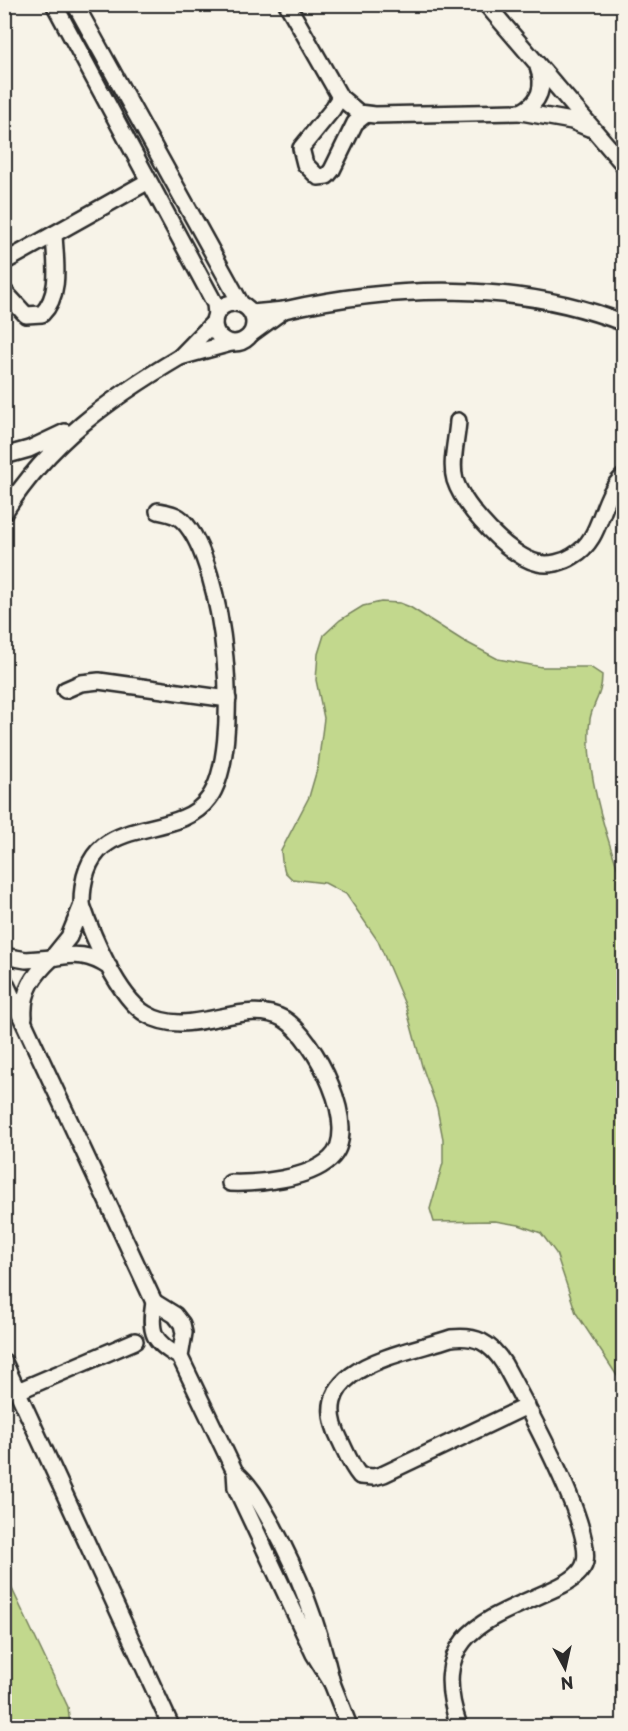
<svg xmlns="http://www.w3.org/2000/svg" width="628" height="1731" font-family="'Playpen Sans',sans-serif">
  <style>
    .green { fill: #c2d88d; stroke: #76825c; stroke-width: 1.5 }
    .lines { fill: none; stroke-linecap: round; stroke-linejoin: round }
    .minor-casing { stroke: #2b2b2b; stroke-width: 20 }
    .minor { stroke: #f7f3e8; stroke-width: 15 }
  </style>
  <rect width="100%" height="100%" fill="#f7f3e8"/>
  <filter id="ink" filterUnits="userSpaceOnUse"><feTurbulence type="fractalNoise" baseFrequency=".0167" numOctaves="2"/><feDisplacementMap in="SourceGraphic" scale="12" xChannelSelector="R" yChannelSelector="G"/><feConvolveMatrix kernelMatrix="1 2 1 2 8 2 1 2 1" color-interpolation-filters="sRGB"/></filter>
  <g filter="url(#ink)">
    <g class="green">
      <path d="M 381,602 L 400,603 L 410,607 L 462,640 L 498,659 L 542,667 L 590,667 L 602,675 C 602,696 593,702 590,719 C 583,768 607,840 624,886 L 623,1385 L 576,1313 L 556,1253 L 541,1233 L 519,1225 L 495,1221 L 434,1222 L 430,1209 L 443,1163 L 443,1139 L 437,1108 L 422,1066 L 406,1007 L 378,941 L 346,894 L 325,883 L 292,879 L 285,872 L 282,861 L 281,851 L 309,797 L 318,766 L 324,718 L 316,680 L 318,654 L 324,635 L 340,620 L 363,606 Z"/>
      <polygon points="4,1572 68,1707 70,1726 5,1726"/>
    </g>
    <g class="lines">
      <g class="minor-casing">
        <g id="minor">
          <polyline points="54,4 215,304 216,314"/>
          <polyline points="75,4 241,304"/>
          <polyline points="287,4 340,97 359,113 375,115 521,112"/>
          <polyline points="486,4 624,165"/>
          <path d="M 538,67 C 545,86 540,103 521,112 L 572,121 L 589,128"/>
          <polyline points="340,97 332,110 301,148 305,164 318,177 327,176 332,170 355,123 365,115"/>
          <polyline points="4,262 147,182"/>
          <path d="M 4,291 L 26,315 L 42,314 C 62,294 55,260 54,234"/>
          <circle cx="234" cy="323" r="20"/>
          <path d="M 284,310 C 394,285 517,281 624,323"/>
          <polyline points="214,322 180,357 231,343"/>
          <polyline points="251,334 284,310 252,313"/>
          <path d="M 458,421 C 457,439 450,463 455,480 C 464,508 510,557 538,563 C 549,566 564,562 573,556 C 604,539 599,497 624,476"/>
          <polyline points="4,456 29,449 65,432"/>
          <path d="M 4,513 C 49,442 109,399 180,357"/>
          <polyline points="65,690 81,683 99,681 228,699"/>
          <path d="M 82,905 C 81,805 174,847 209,798 C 244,750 225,563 183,521 C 177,514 167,513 158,511"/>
          <path d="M 4,956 L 26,960 L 52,958 C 34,975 22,991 24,1017"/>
          <path d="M 109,967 C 90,954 75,953 52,958 L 69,937 L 82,905 C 92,935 118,997 146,1014 C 190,1041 244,996 284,1019 C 314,1037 363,1130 330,1159 C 308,1179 258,1184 230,1183"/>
          <polyline points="4,980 154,1302"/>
          <path d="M 180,1357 C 153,1342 149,1333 154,1302 L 175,1315 L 182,1324 L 184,1333 L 180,1357 L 235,1472 C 252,1486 261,1505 272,1524 C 300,1575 319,1627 332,1683 L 314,1654 L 236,1488 L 235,1472"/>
          <polyline points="4,1362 171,1726"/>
          <polyline points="18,1391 135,1341"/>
          <polyline points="332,1683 349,1726"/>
          <path d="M 459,1726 C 427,1633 487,1620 556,1588 C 567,1583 582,1575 585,1562 C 593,1525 524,1401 504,1364 C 490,1342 476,1335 451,1338 C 401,1355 303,1367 340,1440 C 346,1452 351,1466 360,1476 L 374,1477 L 384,1474 L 527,1406"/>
        </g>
      </g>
      <use href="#minor" class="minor"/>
    </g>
  </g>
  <rect width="628" height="1731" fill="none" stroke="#f7f3e8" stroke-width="24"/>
  <rect x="12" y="12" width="604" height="1707" fill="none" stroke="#2b2b2b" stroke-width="2" filter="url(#ink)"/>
  <g transform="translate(565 1668) rotate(172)" stroke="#f7f3e8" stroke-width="4.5" paint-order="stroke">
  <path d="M0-4.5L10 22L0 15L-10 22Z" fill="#2b2b2b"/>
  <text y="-9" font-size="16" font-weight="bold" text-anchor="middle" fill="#2b2b2b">N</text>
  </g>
</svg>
